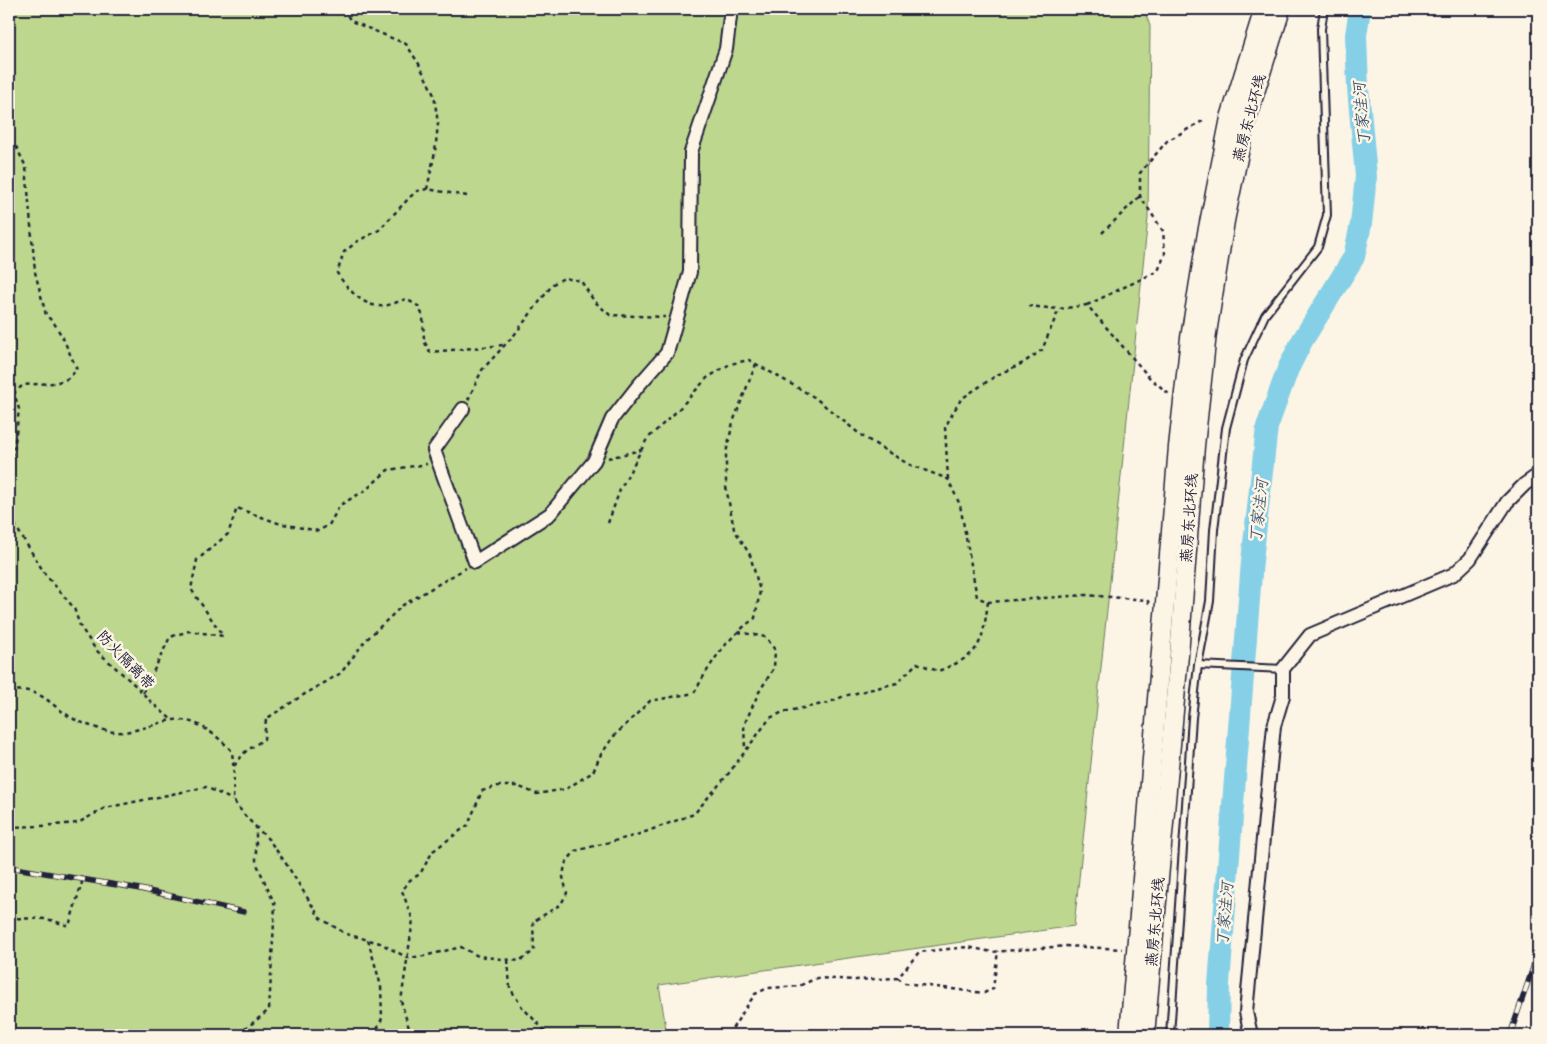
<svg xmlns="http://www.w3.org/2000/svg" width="1547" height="1044" font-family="'Playpen Sans','LXGW WenKai TC',sans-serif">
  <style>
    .green { fill: #bdd78e; stroke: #707c64 }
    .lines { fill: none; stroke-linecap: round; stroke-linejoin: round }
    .river { stroke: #86d0e7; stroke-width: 22 }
    .lane-casing { stroke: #22223b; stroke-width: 10 }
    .street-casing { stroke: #22223b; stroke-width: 16 }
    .path { stroke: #22223b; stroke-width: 2.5; stroke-dasharray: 4 4; stroke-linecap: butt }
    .lane { stroke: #fcf5e5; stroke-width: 6 }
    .street { stroke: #fcf5e5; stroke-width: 12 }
    .rail-casing { stroke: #22223b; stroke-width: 5.5 }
    .rail { stroke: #fcf5e5; stroke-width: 4; stroke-dasharray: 11; stroke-linecap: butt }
    .secondary-bridge-casing { stroke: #22223b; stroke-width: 21; stroke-linecap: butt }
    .secondary-bridge { stroke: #fcf5e5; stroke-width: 18 }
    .labels { text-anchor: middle; stroke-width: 5; stroke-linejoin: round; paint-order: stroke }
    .street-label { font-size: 15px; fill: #22223b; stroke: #fcf5e5 }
    .water-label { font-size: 16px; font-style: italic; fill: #40566f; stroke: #fcf5e5 }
  </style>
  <rect width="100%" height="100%" fill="#fcf5e5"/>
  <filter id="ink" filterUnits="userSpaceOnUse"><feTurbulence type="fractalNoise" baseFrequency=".02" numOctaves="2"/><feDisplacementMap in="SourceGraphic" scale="10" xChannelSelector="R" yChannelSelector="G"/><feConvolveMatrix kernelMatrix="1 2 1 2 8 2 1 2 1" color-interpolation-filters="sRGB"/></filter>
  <g filter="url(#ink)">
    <polygon class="green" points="9,9 1144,9 1150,26 1148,218 1074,926 659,985 667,1035 9,1035"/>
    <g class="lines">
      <polyline class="river" points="1218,1035 1219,984 1252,561 1267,427 1288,369 1302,341 1354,257 1361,224 1366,176 1358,88 1356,35 1360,9"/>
      <g class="lane-casing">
        <g id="lane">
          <polyline points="1198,665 1283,669"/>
          <polyline points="1170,1035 1192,718 1198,665 1210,601 1214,530 1226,428 1244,360 1265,315 1318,247 1327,215 1321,29 1324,9"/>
        </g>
      </g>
      <g class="street-casing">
        <g id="street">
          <polyline points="463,409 434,450 475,562 550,514 594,461 612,419 638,386 667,353 690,272 691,152 726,49 731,9"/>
          <polyline points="1251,1035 1246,1012 1274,726 1283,696 1283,669 1310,635 1454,574 1470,559 1507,502 1525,484 1538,475"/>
        </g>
      </g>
      <g class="path">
        <polyline points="343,9 351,21 406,44 419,64 434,95 438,124 435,152 427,189"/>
        <polyline points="9,132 26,167 35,272 46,315 54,323 63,338 77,370 67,379 55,383 23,385 14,393 19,409 14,450 9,462"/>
        <path d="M 467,196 L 427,189 L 417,191 L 410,197 L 379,230 L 358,241 L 344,252 L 337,273 C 347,288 363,308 384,306 C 391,305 399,301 406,299 L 418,306 L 423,316 L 424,341 L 430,352 L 504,345"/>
        <polyline points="1102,233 1140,196"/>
        <polyline points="1087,305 1158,271 1165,254 1163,231 1140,196 1140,173 1167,141 1206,119"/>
        <polyline points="1028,306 1059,309 1087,305 1149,377 1170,395"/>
        <polyline points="468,400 482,370 515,334 553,284 564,278 581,281 594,301 610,315 665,317"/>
        <polyline points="608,458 641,450"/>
        <polyline points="948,479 945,427 961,399 997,375 1023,363 1042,350 1059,309"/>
        <polyline points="9,509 16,527 45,574 74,608 80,626 96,650 137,687 151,702 172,720"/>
        <polyline points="608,523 620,490 647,439 678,410 707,378 730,364 749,360 814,397 862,436 908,464 948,479 960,505 977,597 988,602 1086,595 1147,600 1150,604"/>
        <polyline points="738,632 766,637 775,650 774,668 759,692 744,725 745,749"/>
        <path d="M 9,692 C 41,684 51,708 76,720 C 84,724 101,730 109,731 C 119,734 133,731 143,728 C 153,726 163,721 173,720 C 197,718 216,735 232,751 L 234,774 L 233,800 L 246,817 L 269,840 L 285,862 L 320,918 L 346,934 L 380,943 L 408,958 L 424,956 L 461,947 L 478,956 L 519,961 L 534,951 L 533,922 L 561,904 L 567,893 L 563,877 L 565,864 L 575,851 L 637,835 L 694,814 L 729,773 L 770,718 L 783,712 L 828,703 L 844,696 L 897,683 L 917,663 L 938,671 C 981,655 982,645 988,602"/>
        <polyline points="143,693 170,637 189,631 223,636 191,589 197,560 228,534 237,508 278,523 318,531 329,525 340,505 366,490 388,470 427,464"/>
        <polyline points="234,766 245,752 264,739 266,719 300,697 341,673 365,641 403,605 466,568"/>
        <polyline points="9,827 41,826 78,823 105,808 206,787 233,800"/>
        <polyline points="9,918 47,919 69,926 83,879"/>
        <polyline points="368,940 381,986 382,1018 375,1035"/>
        <polyline points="508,960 510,988 522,1007 549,1035"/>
        <polyline points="898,978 905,983 984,993 993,989 998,951"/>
        <polyline points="239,1035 240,1033 269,1010 275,905 256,862 256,828"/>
        <path d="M 411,1035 L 401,1001 L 413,920 L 402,891 L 410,880 L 420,874 L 433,851 L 468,825 L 482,791 L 498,786 L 517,786 L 537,794 L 566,789 L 593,772 L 600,756 L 614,736 L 650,701 L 694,693 C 713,660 724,641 755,618 L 760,591 L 750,555 L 734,529 L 726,487 L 726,453 L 733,422 L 756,364"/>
        <polyline points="728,1035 755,994 768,988 799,986 817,978 856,980 898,978 919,952 968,947 992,952 1066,946 1122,949"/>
      </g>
      <use href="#lane" class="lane"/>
      <use href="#street" class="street"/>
      <g class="rail-casing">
        <g id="rail">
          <polyline points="9,867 135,888 244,912"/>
          <polyline points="502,1032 506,1035"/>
          <polyline points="1510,1035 1538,953"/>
        </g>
      </g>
      <use href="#rail" class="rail"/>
      <g class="secondary-bridge-casing">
        <g id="secondary-bridge">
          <polyline points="1129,1035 1178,447 1190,338 1207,233 1230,118 1264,9"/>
          <polyline points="1145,1035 1179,655 1195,446 1207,333 1225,221 1245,124 1281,9"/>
        </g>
      </g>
      <use href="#secondary-bridge" class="secondary-bridge"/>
    </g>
  </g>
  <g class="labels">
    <g class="street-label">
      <text transform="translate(1249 118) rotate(-75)" y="5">燕房东北环线</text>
      <text transform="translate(1189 518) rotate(-86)" y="5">燕房东北环线</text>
      <text transform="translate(126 660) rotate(46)" y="5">防火隔离带</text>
      <text transform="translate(1155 922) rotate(-85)" y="5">燕房东北环线</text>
    </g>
    <g class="water-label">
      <text transform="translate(1361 114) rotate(-95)" y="6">丁家洼河</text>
      <text transform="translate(1258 511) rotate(-84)" y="6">丁家洼河</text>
      <text transform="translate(1224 914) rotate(-85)" y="6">丁家洼河</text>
    </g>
  </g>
  <rect width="1547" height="1044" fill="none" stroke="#fcf5e5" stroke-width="30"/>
  <rect x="15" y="15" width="1517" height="1014" fill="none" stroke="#22223b" stroke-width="2" filter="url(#ink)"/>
</svg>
